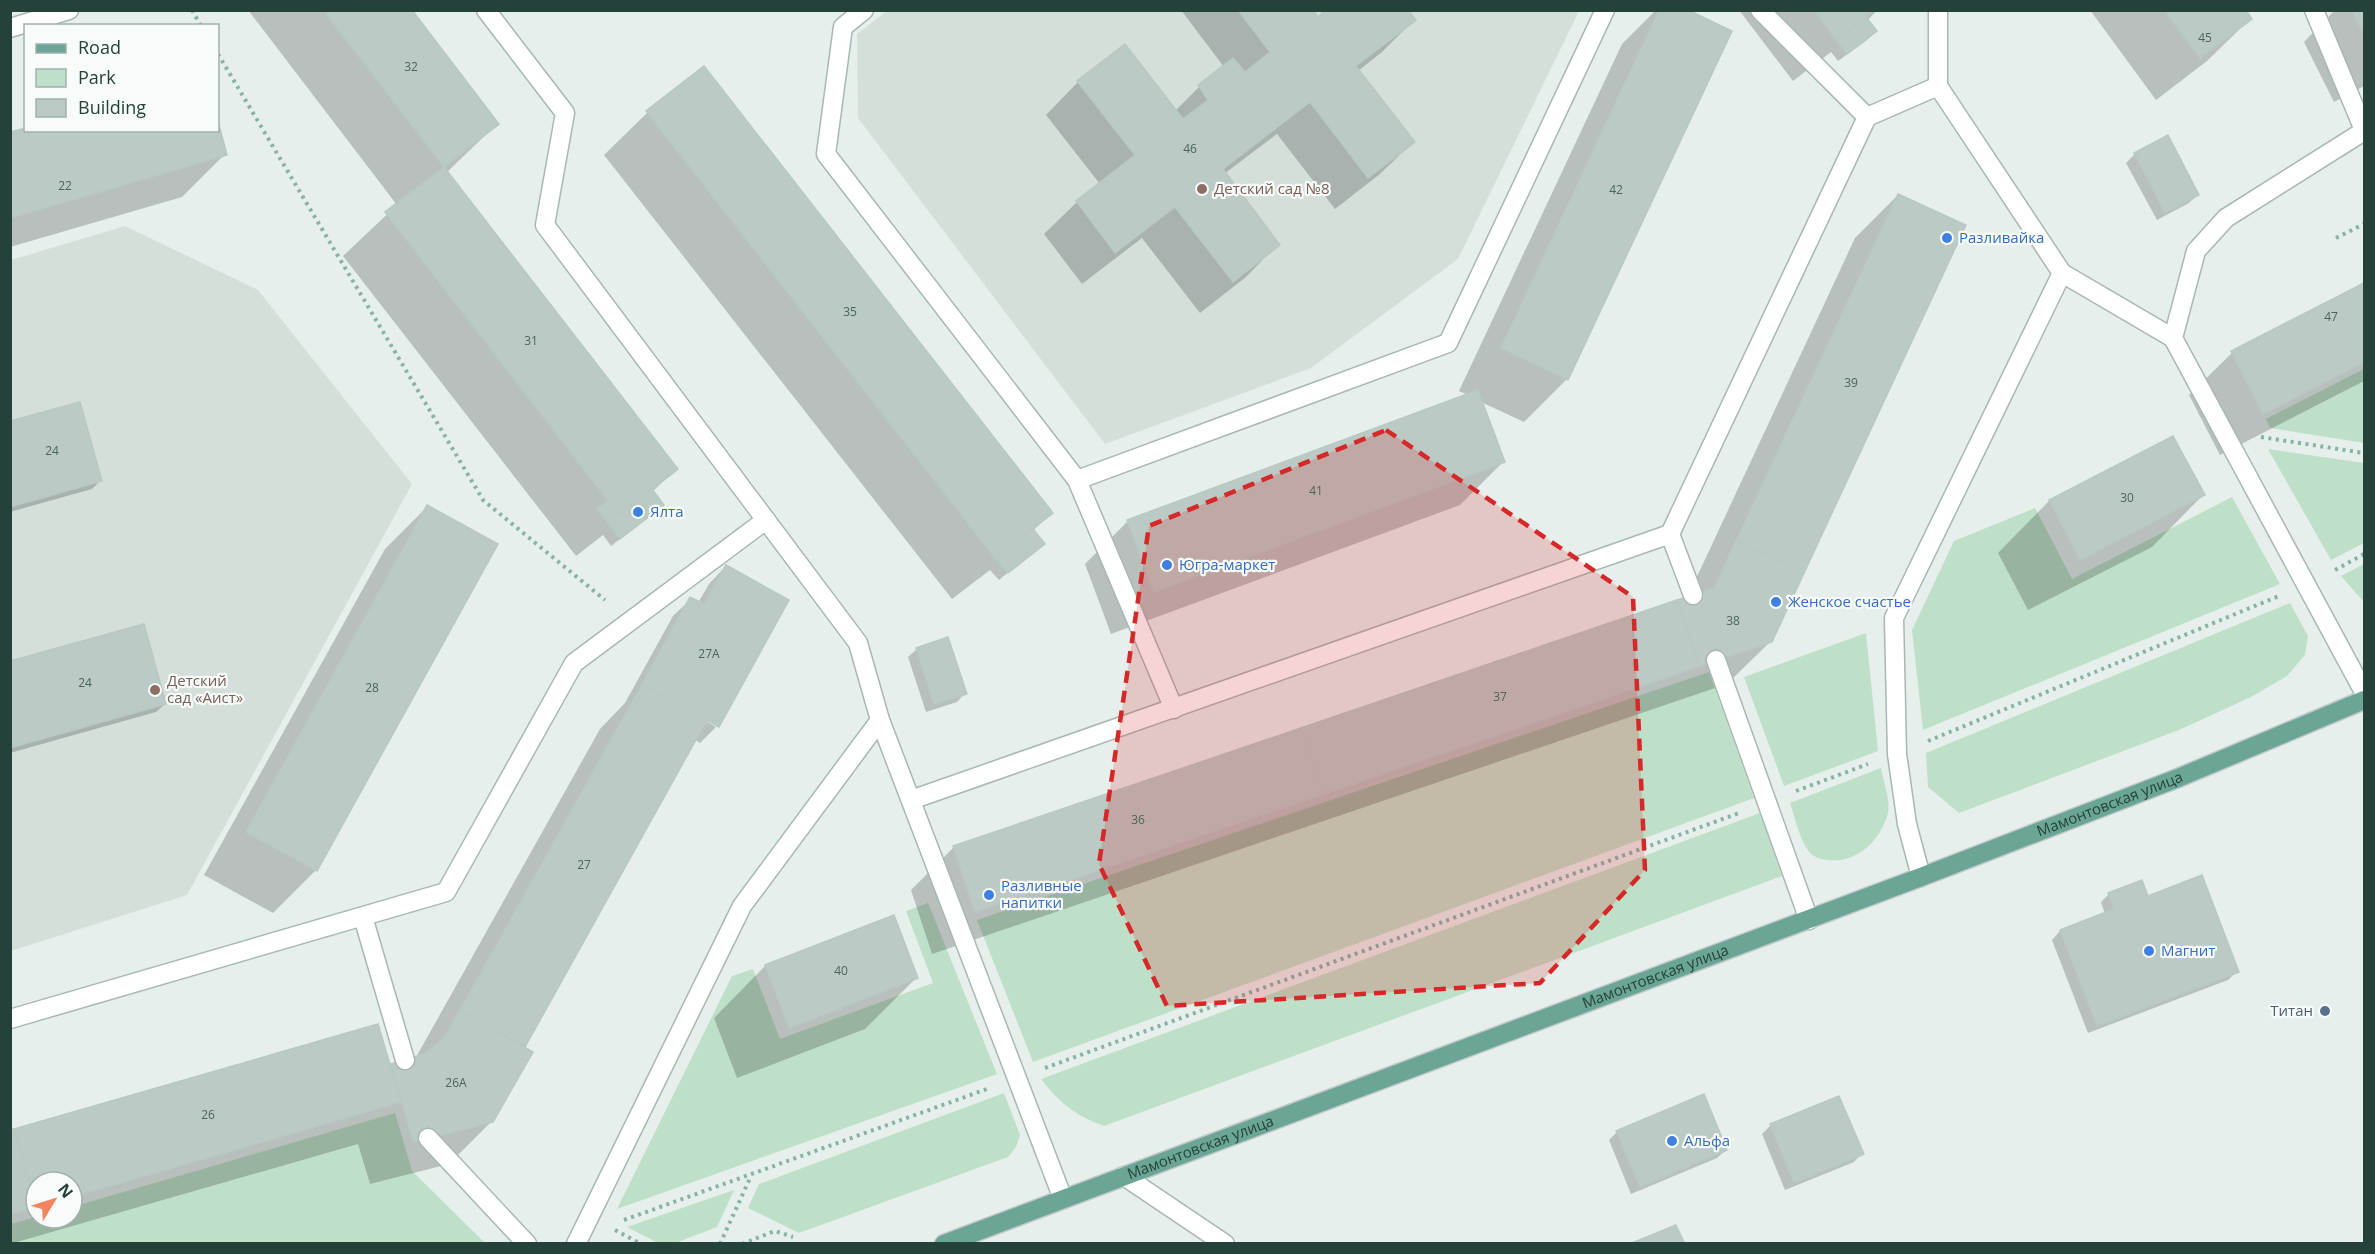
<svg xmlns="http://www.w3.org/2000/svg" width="2375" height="1254" font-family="'Open Sans',sans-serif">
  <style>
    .built { fill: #d4dfda }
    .green { fill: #bfe0c8 }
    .shadow { fill: #0003; fill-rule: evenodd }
    .building { fill: #bbcac4; stroke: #b8c9c2; stroke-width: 1.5 }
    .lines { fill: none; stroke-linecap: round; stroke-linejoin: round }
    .lane-casing { stroke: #a8b8b2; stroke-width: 21 }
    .primary-casing { stroke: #c2cac8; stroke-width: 21 }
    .path { stroke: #86b3a5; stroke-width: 4; stroke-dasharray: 3 4.5; stroke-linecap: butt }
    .lane { stroke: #fff; stroke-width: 18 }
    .primary { stroke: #6aa596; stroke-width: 18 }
    .marked { fill: #d62828; fill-opacity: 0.2; stroke: #d62828; stroke-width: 4.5; stroke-dasharray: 12 8; stroke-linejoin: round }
    .education-dot { fill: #8d6e63; stroke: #f7fbf9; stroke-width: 2 }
    .shop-dot { fill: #3f7fe0; stroke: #f7fbf9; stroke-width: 2 }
    .service-dot { fill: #5c6f8a; stroke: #f7fbf9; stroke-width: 2 }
    .labels { text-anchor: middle; stroke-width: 4.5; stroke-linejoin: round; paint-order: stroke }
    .number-label { font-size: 12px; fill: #4a645c }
    .education-label { font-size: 15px; fill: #785e54; stroke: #f7fbf9; text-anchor: start }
    .shop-label { font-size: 15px; fill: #366cbe; stroke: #f7fbf9; text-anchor: start }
    .street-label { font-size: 15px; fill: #24423a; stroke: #f7fbf9 }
    .service-label { font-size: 15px; fill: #4e5e75; stroke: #f7fbf9; text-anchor: end }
  </style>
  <rect width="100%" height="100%" fill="#e6efeb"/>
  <g class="built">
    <polygon points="888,10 1579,11 1458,259 1311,368 1105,444 858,118 857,34"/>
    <polygon points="125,226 258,290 412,484 187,895 11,951 11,260"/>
  </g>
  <g class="green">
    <polygon points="2364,369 2364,443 2270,428 2266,419"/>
    <polygon points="2268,449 2364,463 2364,543 2331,560"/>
    <polygon points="2232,497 2280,584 1923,730 1912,630 1954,541 2035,508 2072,579"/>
    <polygon points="2364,564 2364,602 2341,576"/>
    <polygon points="2290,603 2308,636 2305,655 2287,676 2251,697 2179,730 1959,813 1928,787 1926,753"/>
    <polygon points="1866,633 1878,751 1784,786 1744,677"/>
    <polygon points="1709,672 1754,798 1033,1062 977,920"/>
    <path d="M 1881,768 C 1883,781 1891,801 1888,813 C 1881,840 1857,864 1827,860 C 1819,859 1813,857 1808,850 C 1800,840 1794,815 1790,803 Z"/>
    <path d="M 1760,813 L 1782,876 L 1104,1126 C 1077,1117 1058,1102 1041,1079 Z"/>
    <polygon points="928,903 997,1074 617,1209 732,976 753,969 780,1039 933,983 906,911"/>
    <polygon points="1004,1093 1020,1135 1016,1147 1008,1157 799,1233 748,1208 759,1184"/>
    <polygon points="395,1113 412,1171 485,1243 11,1243 11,1224 36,1217 72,1218 72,1207"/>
    <polygon points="734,1190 717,1227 673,1244 658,1243 627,1227"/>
  </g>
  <g class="shadow">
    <polygon points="248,10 410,10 497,124 446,173 676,469 652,492 654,513 611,546 603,535 576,556 343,256 397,205"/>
    <polygon points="1181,10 1311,10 1317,19 1414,20 1382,52 1358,71 1413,142 1380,174 1335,209 1277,134 1224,174 1278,244 1246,277 1200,313 1142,238 1082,284 1044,234 1077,202 1100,184 1046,115 1078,82 1125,46 1175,111 1199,87 1224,67"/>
    <polygon points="1656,10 1685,10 1567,379 1524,422 1481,402 1503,462 1460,505 1111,634 1085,564 1128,521 1468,395 1459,391 1622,44"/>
    <polygon points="1739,10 1877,10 1867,21 1875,31 1867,40 1838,61 1831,52 1793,81"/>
    <polygon points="2090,10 2244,10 2250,19 2207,61 2156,100"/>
    <polygon points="2335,10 2364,10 2364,86 2334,102 2304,42"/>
    <polygon points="703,68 1051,512 1033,531 1043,544 999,580 990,570 952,599 604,155 647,113"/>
    <polygon points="218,127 225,154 182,197 10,247 10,133 26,130 218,130"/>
    <polygon points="2135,154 2198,194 2189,203 2157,220 2126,163"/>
    <polygon points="1898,195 1771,641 1727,684 932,954 911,890 954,847 1687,598 1855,238"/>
    <polygon points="2364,284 2364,381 2220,455 2189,395 2232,353"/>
    <polygon points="10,422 100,481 92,489 10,512"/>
    <polygon points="2173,438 2203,495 2152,547 2028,610 1998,553 2049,501"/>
    <polygon points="428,506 316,870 273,913 204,875 385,549"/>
    <path d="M 726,566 L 706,718 L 706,721 L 716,727 L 700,743 L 695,740 L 523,1047 L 492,1121 L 449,1164 L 370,1184 L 358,1144 L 10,1244 L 10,1132 L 377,1026 L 390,1066 L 415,1059 L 600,729 L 625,703 L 673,616 L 691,599 L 698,603 L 709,584 ZM 36,1182 L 72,1182 L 72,1218 L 36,1218 Z"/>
    <polygon points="917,649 965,693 957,702 926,712 908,657"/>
    <polygon points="10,663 165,704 156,712 10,753"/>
    <polygon points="2109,894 2147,898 2237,971 2228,980 2088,1033 2052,940 2060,931 2105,914 2101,902"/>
    <polygon points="765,966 917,977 865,1029 737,1078 714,1018"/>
    <polygon points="1838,1098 1862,1153 1854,1162 1785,1190 1762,1134 1770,1126"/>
    <polygon points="1617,1132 1726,1150 1717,1158 1631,1194 1609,1140"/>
  </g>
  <g class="building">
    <polygon points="323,10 412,10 499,124 444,167"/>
    <polygon points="1238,10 1313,10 1318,17 1326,10 1408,10 1416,20 1356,66 1415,142 1368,178 1310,102 1223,169 1280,245 1233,282 1175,207 1115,253 1076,201 1135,155 1077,81 1125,44 1183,119 1208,100 1198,85 1233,58 1245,72 1270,52"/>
    <polygon points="1659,10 1688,10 1732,31 1568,380 1501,348"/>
    <polygon points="1814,10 1874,10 1836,40"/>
    <polygon points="2164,10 2246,10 2252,19 2200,58"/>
    <polygon points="2352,10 2364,10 2364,35"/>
    <polygon points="1866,17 1877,31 1847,54 1836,40"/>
    <polygon points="704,66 1053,513 995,558 646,111"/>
    <polygon points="218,121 227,155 10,218 10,132 26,128 26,130 218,130"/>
    <polygon points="2168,135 2199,195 2165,213 2134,153"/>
    <polygon points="444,167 678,469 619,515 385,212"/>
    <polygon points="1898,194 1966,225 1804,573 1736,541"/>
    <polygon points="2364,283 2364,362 2263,414 2231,351"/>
    <polygon points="1478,390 1505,462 1154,592 1127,520"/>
    <polygon points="80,402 102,481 10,507 10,421"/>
    <polygon points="2173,436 2205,495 2080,560 2049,500"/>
    <polygon points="652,489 664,505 620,539 597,509 608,501 619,515"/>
    <polygon points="427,505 498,544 317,871 246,832"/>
    <polygon points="1033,529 1045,544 1008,573 995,558"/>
    <polygon points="1736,541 1804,573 1772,642 1700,666 1677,600 1714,588"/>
    <polygon points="726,565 789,600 719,727 642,684 690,597 704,604"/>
    <polygon points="1677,600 1700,666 1324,794 1301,728"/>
    <polygon points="144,624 166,704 10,748 10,661"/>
    <polygon points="948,637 967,694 934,704 916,648"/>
    <polygon points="642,684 707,720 525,1047 460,1010"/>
    <polygon points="1301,728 1324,794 975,912 953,846"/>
    <polygon points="2202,875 2239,972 2097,1026 2060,930 2114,909 2108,893 2142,880 2148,896"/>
    <polygon points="894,915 918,978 789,1028 765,965"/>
    <polygon points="460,1010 533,1052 493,1122 413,1142 391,1064 424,1054 443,1039"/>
    <polygon points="378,1024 401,1102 72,1197 72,1182 36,1182 36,1205 14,1129"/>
    <polygon points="1704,1094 1727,1150 1640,1187 1616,1131"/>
    <polygon points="1839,1096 1864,1154 1794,1183 1770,1124"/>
    <polygon points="14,1129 36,1207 10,1214 10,1130"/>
    <polygon points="1676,1225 1684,1242 1679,1244 1632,1243"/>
  </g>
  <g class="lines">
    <g class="lane-casing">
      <g id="lane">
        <polyline points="486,10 565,113 545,225 858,643 880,720 1063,1199"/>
        <polyline points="864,10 843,27 826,154 1077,480 1174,709"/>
        <polyline points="1760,10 1867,117"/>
        <polyline points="2314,10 2364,130"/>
        <polyline points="10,28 69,10"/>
        <polyline points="1938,86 1938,10"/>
        <polyline points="2364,131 2226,218 2196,251 2173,338 2364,692"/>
        <polyline points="1077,480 1448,343 1605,10"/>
        <polyline points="1670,534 1693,595"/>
        <polyline points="1716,660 1809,920"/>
        <polyline points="911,800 1670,534 1867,117 1938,86 2062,273 2173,338"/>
        <polyline points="1921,877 1907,824 1897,754 1894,618 2062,273"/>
        <polyline points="363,917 405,1060"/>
        <polyline points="10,1019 446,892 574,663 766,520"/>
        <polyline points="428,1138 527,1244"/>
        <polyline points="1124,1176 1225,1244"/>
        <polyline points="576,1244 742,906 880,720"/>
      </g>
    </g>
    <g class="primary-casing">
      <g id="primary">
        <path id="s1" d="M 944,1244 L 1921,877 L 2178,778 L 2364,700"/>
      </g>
    </g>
    <g class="path">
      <polyline points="192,10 201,26"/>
      <polyline points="218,54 483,500 605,600"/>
      <polyline points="2336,238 2364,224"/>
      <polyline points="2261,437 2364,453"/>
      <polyline points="2335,570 2364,554"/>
      <polyline points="1928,741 2279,596"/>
      <polyline points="1796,791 1868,764"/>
      <polyline points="1045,1068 1739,813"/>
      <polyline points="624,1220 987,1089"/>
      <polyline points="615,1230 641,1244"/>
      <polyline points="720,1244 751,1176"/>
      <polyline points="742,1244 775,1231 793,1237"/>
    </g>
    <use href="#lane" class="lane"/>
    <use href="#primary" class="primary"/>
  </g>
  <path class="marked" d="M 1386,430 L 1633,597 L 1645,870 L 1540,983 L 1167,1006 L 1099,864 L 1149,526 Z"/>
  <g class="education-dot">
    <circle cx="1202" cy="189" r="6"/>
    <circle cx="155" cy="690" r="6"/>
  </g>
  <g class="shop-dot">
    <circle cx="1947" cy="238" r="6"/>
    <circle cx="638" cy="512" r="6"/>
    <circle cx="1167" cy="565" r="6"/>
    <circle cx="1776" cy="602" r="6"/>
    <circle cx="989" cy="895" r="6"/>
    <circle cx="2149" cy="951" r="6"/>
    <circle cx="1672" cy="1141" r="6"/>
  </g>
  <circle class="service-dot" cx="2325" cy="1011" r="6"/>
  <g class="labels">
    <g class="number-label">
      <text x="2205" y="42">45</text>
      <text x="411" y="71">32</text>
      <text x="1190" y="153">46</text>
      <text x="65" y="190">22</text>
      <text x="1616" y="194">42</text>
      <text x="850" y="316">35</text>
      <text x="2331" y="321">47</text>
      <text x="531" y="345">31</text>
      <text x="1851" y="387">39</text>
      <text x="52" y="455">24</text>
      <text x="1316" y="495">41</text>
      <text x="2127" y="502">30</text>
      <text x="1733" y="625">38</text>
      <text x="709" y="658">27А</text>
      <text x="85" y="687">24</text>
      <text x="372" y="692">28</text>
      <text x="1500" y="701">37</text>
      <text x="1138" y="824">36</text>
      <text x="584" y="869">27</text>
      <text x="841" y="975">40</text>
      <text x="456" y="1087">26А</text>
      <text x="208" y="1119">26</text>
    </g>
    <g class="education-label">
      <text x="1214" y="194">Детский сад №8</text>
      <text x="167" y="686">Детский<tspan x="167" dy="17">сад «Аист»</tspan></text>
    </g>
    <g class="shop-label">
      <text x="1959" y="243">Разливайка</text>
      <text x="650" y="517">Ялта</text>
      <text x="1179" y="570">Югра-маркет</text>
      <text x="1788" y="607">Женское счастье</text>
      <text x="1001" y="891">Разливные<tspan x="1001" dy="17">напитки</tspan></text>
      <text x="2161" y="956">Магнит</text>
      <text x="1684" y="1146">Альфа</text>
    </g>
    <g class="street-label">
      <text dy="5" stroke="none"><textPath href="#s1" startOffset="1246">Мамонтовская улица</textPath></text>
      <text dy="5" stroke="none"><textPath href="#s1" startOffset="760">Мамонтовская улица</textPath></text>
      <text dy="5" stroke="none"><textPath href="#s1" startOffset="274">Мамонтовская улица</textPath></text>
    </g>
    <g class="service-label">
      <text x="2313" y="1016">Титан</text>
    </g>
  </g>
  <rect width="2375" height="1254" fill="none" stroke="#24423a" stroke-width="24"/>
  <rect x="24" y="24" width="195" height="108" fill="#f7fbf9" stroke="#a3b1ad" stroke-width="1.5"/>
  <rect x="36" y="44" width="30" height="9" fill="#6aa596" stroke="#a3b1ad" stroke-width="1.5"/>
  <text x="78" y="54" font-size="18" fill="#24423a">Road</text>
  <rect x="36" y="69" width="30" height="18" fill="#bfe0c8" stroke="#a3b1ad" stroke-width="1.5"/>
  <text x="78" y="84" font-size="18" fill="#24423a">Park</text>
  <rect x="36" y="99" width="30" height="18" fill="#bbcac4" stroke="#a3b1ad" stroke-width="1.5"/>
  <text x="78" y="114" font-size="18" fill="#24423a">Building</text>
  <g transform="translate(54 1200) rotate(52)"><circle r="28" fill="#f7fbf9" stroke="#a3b1ad" stroke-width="1.5"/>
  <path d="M0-4.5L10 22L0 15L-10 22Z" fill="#f4845f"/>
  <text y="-9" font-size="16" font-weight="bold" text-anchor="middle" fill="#24423a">N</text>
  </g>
</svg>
